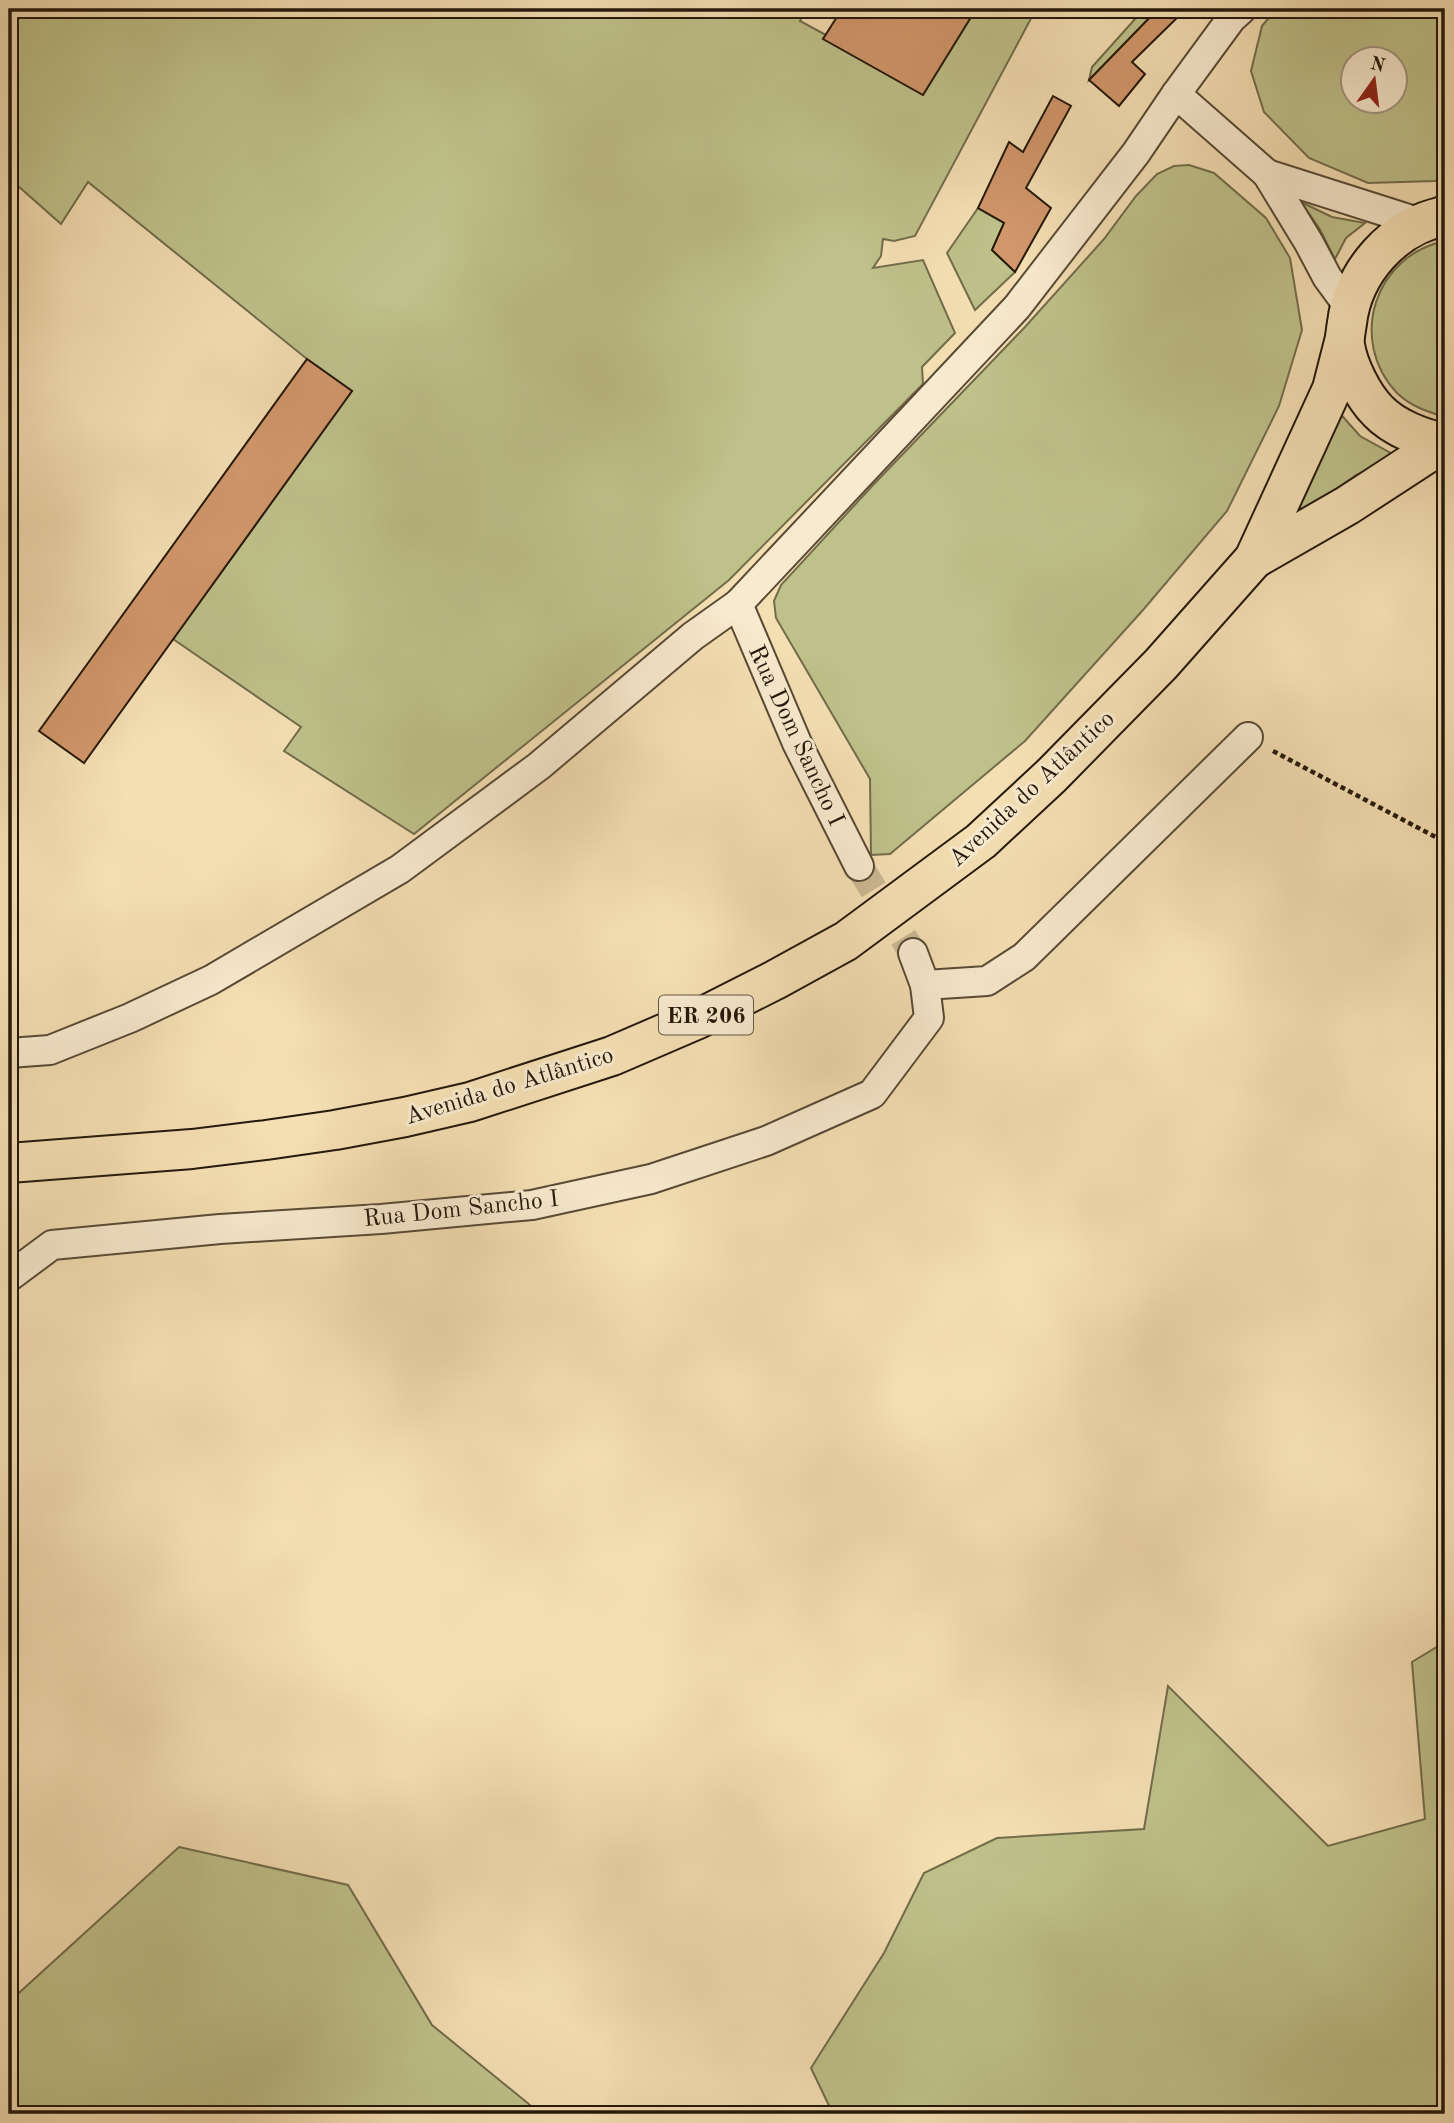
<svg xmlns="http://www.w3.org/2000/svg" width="1454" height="2123" font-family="'Old Standard TT',serif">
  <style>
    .green { fill: #bfc18a; stroke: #726c4b; stroke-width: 2; fill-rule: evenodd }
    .building { fill: #d1976a; stroke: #24180c; stroke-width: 2 }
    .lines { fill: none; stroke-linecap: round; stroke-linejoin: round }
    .street-tunnel { stroke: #cab792; stroke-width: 28; stroke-dasharray: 28 14; stroke-linecap: butt }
    .street-casing { stroke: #584a36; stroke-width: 32 }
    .primary-casing { stroke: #24180c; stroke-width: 42 }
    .highway-casing { stroke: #24180c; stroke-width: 42 }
    .path { stroke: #24180c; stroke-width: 4.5; stroke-dasharray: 5 3.5; stroke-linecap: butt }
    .street { stroke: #f8eace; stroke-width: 28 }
    .primary { stroke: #f4dfb3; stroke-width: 38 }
    .highway { stroke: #f4dfb3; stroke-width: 38 }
    .labels { text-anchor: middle; stroke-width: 6; stroke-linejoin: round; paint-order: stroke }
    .shield { fill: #f8eace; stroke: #645746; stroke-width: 2 }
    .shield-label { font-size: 23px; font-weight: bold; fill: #24180c }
    .street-label { font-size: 24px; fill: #24180c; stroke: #f8eace }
  </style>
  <rect width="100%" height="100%" fill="#f4dfb3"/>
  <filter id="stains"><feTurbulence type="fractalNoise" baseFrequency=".00286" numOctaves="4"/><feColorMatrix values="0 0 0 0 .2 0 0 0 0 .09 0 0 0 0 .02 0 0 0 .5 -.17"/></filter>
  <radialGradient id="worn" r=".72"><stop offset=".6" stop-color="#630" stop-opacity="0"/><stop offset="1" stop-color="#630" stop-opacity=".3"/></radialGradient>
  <g class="green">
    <polygon points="9,9 806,9 800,21 826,35 824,39 923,95 976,9 1036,9 915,236 894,241 883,239 881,256 873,268 923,260 955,333 922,367 923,384 729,580 414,834 284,751 301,727 173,639 352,391 307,359 88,182 61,224 9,178"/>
    <polygon points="1144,9 1158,9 1089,80 1092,67"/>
    <path d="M 1276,9 L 1445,9 L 1445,177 L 1435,181 L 1368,183 L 1309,158 L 1264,112 L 1251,71 L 1262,26 ZM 1352,60 L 1394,60 L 1394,102 L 1352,102 Z"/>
    <polygon points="1189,165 1214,173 1266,218 1290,258 1302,330 1279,406 1227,511 1143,610 1025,741 890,854 871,855 870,779 776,618 774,601 781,585 874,484 1025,327 1104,239 1136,196 1157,174 1174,166"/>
    <polygon points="1301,202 1332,217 1365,223 1346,238 1335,259 1319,228"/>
    <polygon points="978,208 1004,223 992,250 1015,272 975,310 947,253"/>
    <path d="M 1445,241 L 1445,417 C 1428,412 1410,406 1397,393 C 1347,340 1375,255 1445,241 Z"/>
    <polygon points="1336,409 1360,436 1396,456 1356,475 1297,516 1293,511"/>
    <polygon points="1445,1642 1445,2114 833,2114 811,2068 884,1953 924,1873 997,1838 1144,1829 1168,1686 1328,1846 1425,1819 1412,1662"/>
    <polygon points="179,1847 348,1885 432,2025 541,2114 9,2114 9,2002"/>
  </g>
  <g class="building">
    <polygon points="842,9 976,9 923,95 823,39"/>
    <polygon points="1158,9 1186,9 1132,62 1145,74 1119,106 1089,80"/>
    <polygon points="1053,96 1071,106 1026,188 1051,208 1015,272 992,250 1004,223 978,208 1009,142 1023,152"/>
    <polygon points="307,359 352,391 84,763 39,731"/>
  </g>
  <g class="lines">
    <polyline class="street-tunnel" points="859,866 913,953"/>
    <g class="street-casing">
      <g id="street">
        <polyline points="1176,94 1267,174 1309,243 1327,277 1349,307"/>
        <polyline points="1267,174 1421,223"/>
        <polyline points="738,604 797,743 859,866"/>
        <polyline points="925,985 987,981 1024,957 1248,737"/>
        <polyline points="9,1053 50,1050 130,1018 211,980 400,869 539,766 693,636 738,604 1017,307 1136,153 1176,94 1231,19 1242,9"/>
        <polyline points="9,1277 52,1245 220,1229 381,1219 532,1205 651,1179 766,1141 872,1094 929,1018 925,985 913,953"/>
      </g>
    </g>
    <g class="primary-casing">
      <g id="primary">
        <path d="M 1445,216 C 1393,226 1353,272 1347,323 C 1346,330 1344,338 1345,345 C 1348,366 1363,396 1378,411 C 1394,428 1423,439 1445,443"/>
        <polyline points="1254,559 1348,505 1443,443"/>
        <polyline points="9,1163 192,1149 266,1140 335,1130 405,1117 470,1102 612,1056 698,1019 775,980 846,941 981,841 1052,775 1161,664 1254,559 1332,389 1344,342"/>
      </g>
    </g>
    <g class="highway-casing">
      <polyline id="highway" points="1443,216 1445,215"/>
    </g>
    <polyline class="path" points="1273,751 1445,842"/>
    <use href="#street" class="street"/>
    <use href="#primary" class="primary"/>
    <use href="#highway" class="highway"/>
  </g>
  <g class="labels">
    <rect class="shield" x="659" y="995.5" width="94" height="39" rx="5"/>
    <g class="shield-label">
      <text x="706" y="1023">ER 206</text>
    </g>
    <g class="street-label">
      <text transform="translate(797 735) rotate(65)" y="8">Rua Dom Sancho I</text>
      <text transform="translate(1031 788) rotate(-43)" y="8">Avenida do Atlântico</text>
      <text transform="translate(509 1085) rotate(-17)" y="8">Avenida do Atlântico</text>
      <text transform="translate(461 1208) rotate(-6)" y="8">Rua Dom Sancho I</text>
    </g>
  </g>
  <rect width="1454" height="2123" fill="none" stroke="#f4dfb3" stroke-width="35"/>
  <rect x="10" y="10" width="1433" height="2102" fill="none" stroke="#24180c" stroke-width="3.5"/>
  <rect x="18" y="18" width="1419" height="2088" fill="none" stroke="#24180c" stroke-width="2"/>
  <g transform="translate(1374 80) rotate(14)"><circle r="33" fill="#f8eace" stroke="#a39680" stroke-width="2"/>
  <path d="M0-5L12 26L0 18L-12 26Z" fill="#8f2418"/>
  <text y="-10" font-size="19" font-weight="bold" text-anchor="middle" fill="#24180c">N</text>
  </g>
  <rect width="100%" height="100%" filter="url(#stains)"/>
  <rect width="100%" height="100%" fill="url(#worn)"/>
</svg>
